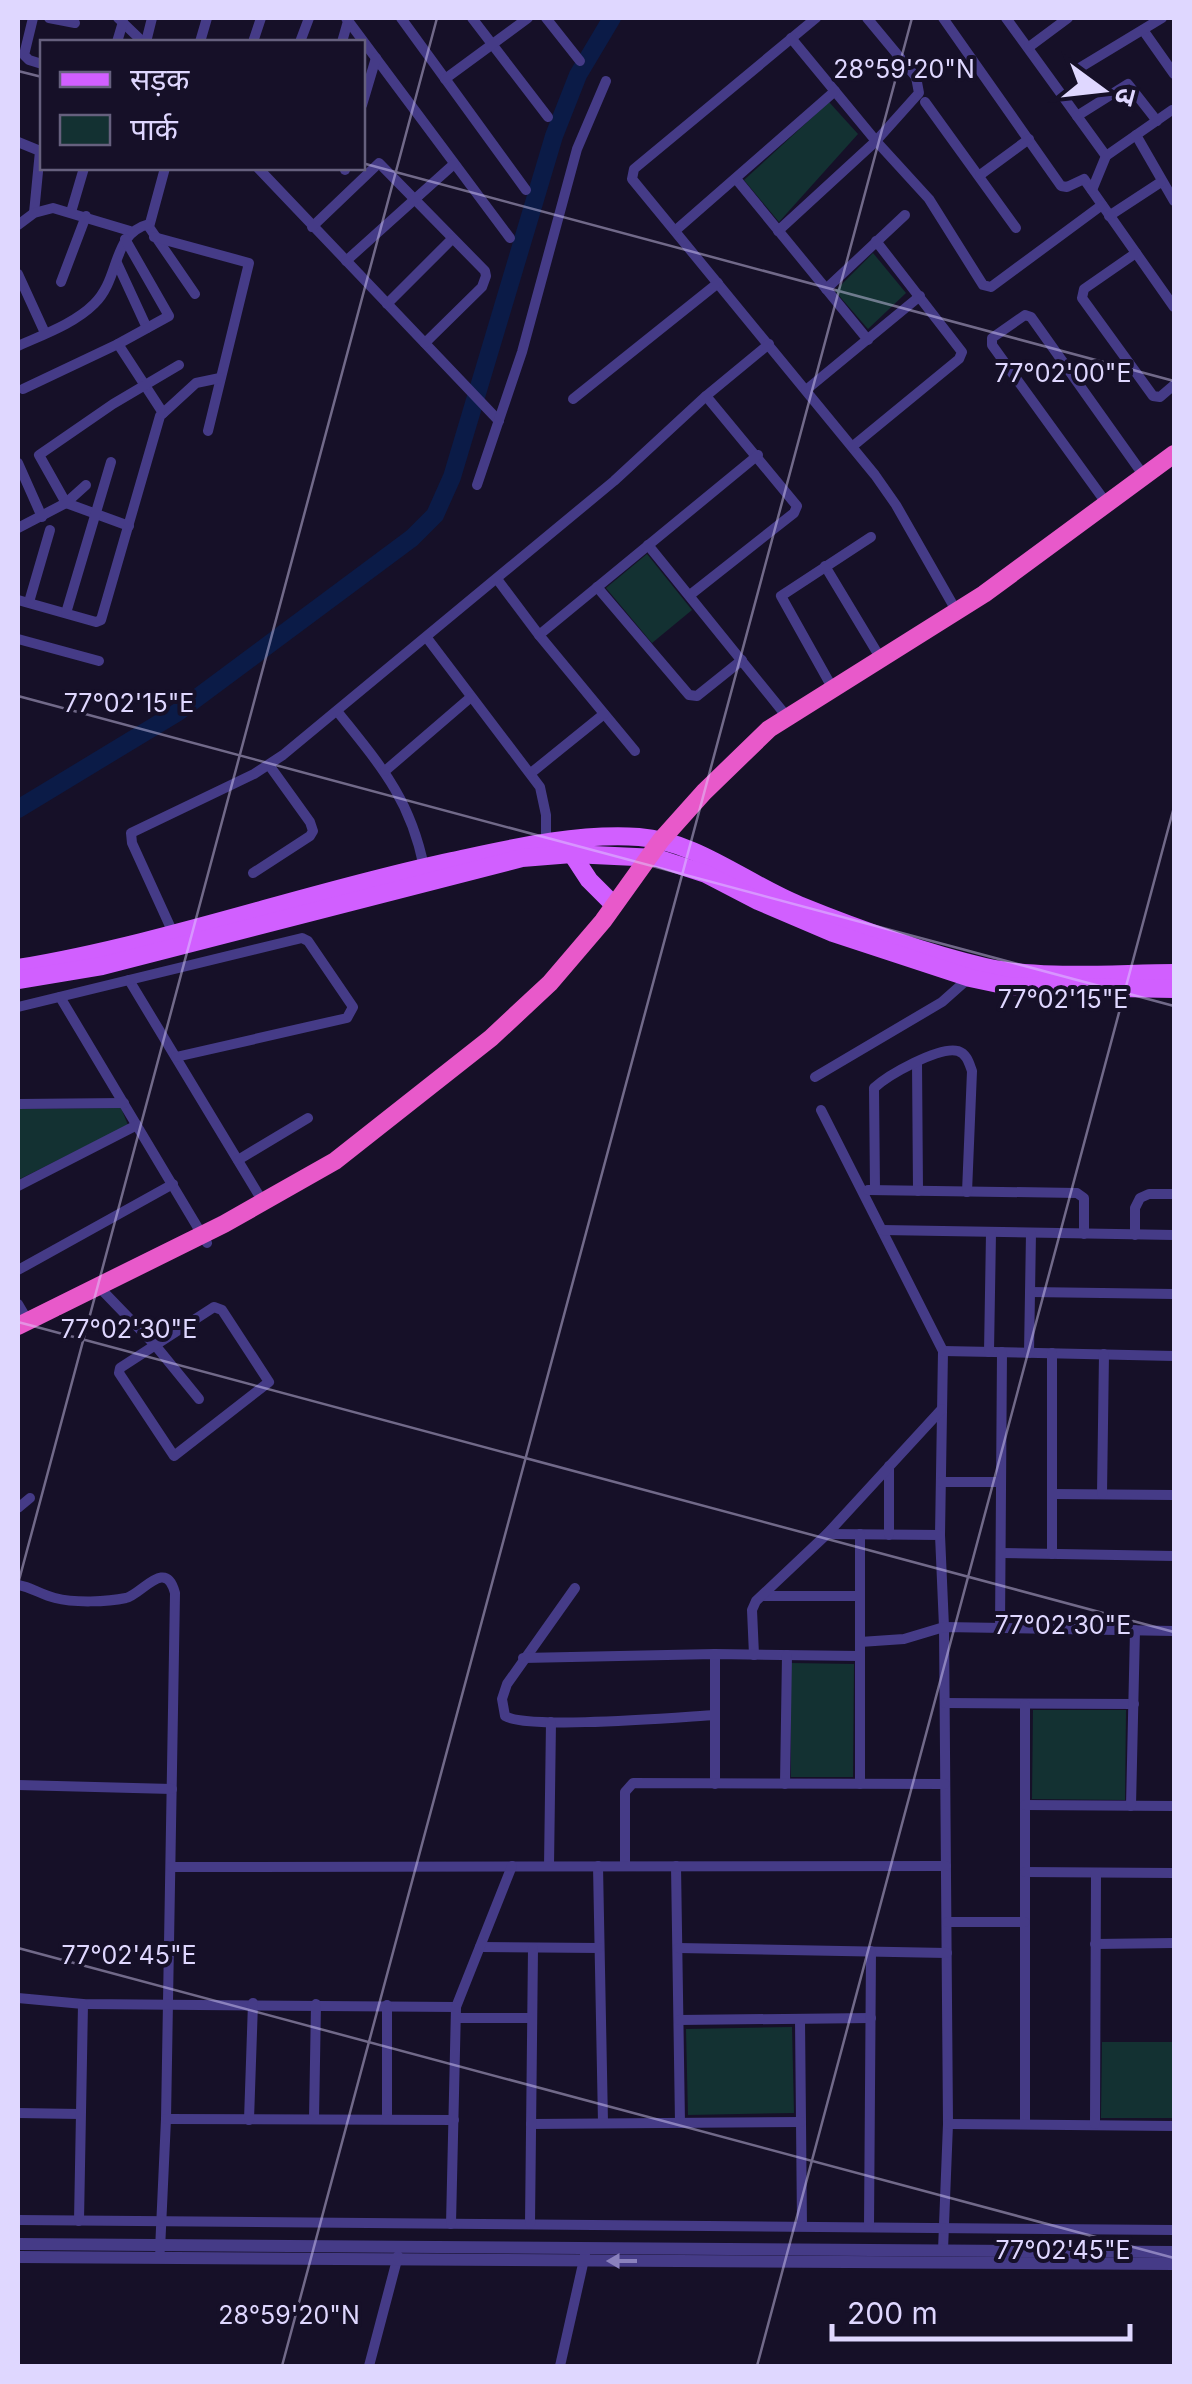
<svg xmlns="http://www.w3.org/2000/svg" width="1192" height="2384" font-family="Inter,'Noto Sans Devanagari',sans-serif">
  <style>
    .green { fill: #133132 }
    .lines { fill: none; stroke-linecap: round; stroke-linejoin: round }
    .river { stroke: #0b1b47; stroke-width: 18 }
    .minor { stroke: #453b87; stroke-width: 10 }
    .tertiary { stroke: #453b87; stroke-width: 12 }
    .primary { stroke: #d15fff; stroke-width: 18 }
    .trunk { stroke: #e859ca; stroke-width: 18 }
    .oneway { fill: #8a81bd }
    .ticks { fill: none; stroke: #dfd7ff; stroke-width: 2.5; stroke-opacity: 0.45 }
    .ticks-label { font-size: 25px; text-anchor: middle; fill: #dfd7ff; stroke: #161028; stroke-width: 8; stroke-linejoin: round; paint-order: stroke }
  </style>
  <rect width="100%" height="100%" fill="#161028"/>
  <g class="green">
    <polygon points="829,102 858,134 779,222 744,180"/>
    <polygon points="873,253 906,293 868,329 835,291"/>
    <polygon points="647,554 692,610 652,643 606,588"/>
    <polygon points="121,1108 128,1125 18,1180 18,1109"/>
    <polygon points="791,1663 854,1664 853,1777 791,1777"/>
    <polygon points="1033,1710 1126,1710 1125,1800 1032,1799"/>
    <polygon points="792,2027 794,2113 688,2115 686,2029"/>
    <polygon points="1102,2042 1174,2042 1174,2118 1101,2118"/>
  </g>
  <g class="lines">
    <polyline class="river" points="18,809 178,712 412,538 435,515 452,477 554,136 578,75 612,18"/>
    <g class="minor">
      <polyline points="33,18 24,55 29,60 42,64"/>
      <polyline points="49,18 75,23"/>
      <polyline points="118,18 143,42"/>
      <polyline points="346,18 510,238"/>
      <polyline points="401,18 526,190"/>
      <polyline points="472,18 548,117"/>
      <polyline points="546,18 580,61"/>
      <polyline points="816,18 634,169 632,179 875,475 896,505 957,612"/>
      <polyline points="943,18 1061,186 1067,187 1084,179 1174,307"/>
      <polyline points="1006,18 1106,156"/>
      <polyline points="1143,30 1174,74"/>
      <polyline points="791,38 876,141 929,199 983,285 991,287 1102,205"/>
      <polyline points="117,42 123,22"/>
      <polyline points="146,42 152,18"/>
      <polyline points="200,42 207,18"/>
      <polyline points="253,42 261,18"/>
      <polyline points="300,42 309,18"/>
      <polyline points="342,42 348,21"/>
      <polyline points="1029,47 1068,18"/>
      <polyline points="1081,67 1162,18"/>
      <polyline points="445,79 528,18"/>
      <polyline points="925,102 1016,228"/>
      <polyline points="362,105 376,58"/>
      <polyline points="1077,116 1128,84 1157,121"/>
      <polyline points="1136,135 1174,201"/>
      <polyline points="18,142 40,151 34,213"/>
      <polyline points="165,168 149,227 195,294"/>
      <polyline points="258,168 499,421"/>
      <polyline points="345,170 345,168"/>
      <polyline points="980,175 1029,139"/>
      <polyline points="737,180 868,340"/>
      <polyline points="1092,190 1106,156 1172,110"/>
      <polyline points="71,212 84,168"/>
      <polyline points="1109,216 1161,182"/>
      <polyline points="18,225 34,213 53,208 130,231"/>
      <polyline points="312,227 379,163 485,271 486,276 482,287 425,343"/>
      <polyline points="676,230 835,91"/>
      <polyline points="778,231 876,141 919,93 916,77 867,18"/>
      <polyline points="154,237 249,263 208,431"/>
      <polyline points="1136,253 1084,289 1082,298 1153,396 1160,397 1174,385"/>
      <polyline points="346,261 454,164"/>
      <polyline points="117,263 147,328"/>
      <polyline points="18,274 45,333"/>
      <polyline points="61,282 86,216"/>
      <polyline points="826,289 905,215"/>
      <polyline points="387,304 452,239"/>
      <polyline points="118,344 163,413"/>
      <path d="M 18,346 C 42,335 74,324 94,304 C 121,278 111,234 149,224"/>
      <polyline points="23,389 118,344 169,316 125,239"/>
      <polyline points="806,390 920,296"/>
      <polyline points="573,399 718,283"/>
      <polyline points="853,446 959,359 962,352 876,241"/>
      <polyline points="18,463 42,517"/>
      <polyline points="477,485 522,352 577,149 606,81"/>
      <polyline points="1107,504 992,345 992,338 1025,315 1031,317 1144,476"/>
      <polyline points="129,526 66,503 39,455 113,404 179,365"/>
      <polyline points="18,528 66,503 86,485"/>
      <polyline points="648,545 788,718"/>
      <polyline points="825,566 881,659"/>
      <polyline points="497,579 539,635 635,751"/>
      <polyline points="597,587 689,695 697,696 742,660"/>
      <polyline points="690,595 794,513 797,506 706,396"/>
      <polyline points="18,600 96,622 101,620 160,416 196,383 220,378"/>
      <polyline points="29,602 50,530"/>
      <polyline points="66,613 111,462"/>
      <polyline points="539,635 758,455"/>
      <polyline points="427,638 540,787 546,815 546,843"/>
      <polyline points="18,639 99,661"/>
      <polyline points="833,689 781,596 871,537"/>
      <path d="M 337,711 C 380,765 410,798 424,867"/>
      <polyline points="385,771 471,697"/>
      <polyline points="531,773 604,714"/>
      <polyline points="253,873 310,836 313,831 310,822 269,765"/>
      <polyline points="174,935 132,843 131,833 254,774 283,755 614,481 706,396 769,344"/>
      <polyline points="129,980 263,1202"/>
      <polyline points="60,997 207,1243"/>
      <polyline points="18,1007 302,938 308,941 353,1007 347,1018 176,1057"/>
      <polyline points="917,1062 918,1191"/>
      <polyline points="815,1077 942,1002 969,978"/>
      <polyline points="18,1104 124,1103"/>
      <polyline points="821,1110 943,1351 940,1535 944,1627 948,2124 943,2250"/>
      <polyline points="238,1160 308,1118"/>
      <polyline points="18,1186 137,1125"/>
      <polyline points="868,1190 1077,1193 1084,1198 1084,1234"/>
      <path d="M 875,1190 L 874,1088 C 888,1075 939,1046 958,1051 C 967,1054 969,1063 972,1071 L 967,1192"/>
      <polyline points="882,1230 1174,1235"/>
      <polyline points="1135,1235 1135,1208 1140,1198 1149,1194 1174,1194"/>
      <polyline points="18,1270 173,1184"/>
      <polyline points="98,1286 155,1345 199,1399"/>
      <polyline points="1030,1292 1174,1294"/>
      <polyline points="18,1304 28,1321"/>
      <polygon points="214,1307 222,1310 269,1382 174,1456 119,1373 120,1368"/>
      <polyline points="943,1351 1174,1356"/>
      <polyline points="989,1352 991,1233"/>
      <polyline points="1029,1353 1031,1233"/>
      <polyline points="941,1482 1001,1482"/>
      <polyline points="1052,1494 1174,1495"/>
      <polyline points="1102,1494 1104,1354"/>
      <polyline points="18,1508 30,1498"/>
      <polyline points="827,1534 940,1535"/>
      <polyline points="889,1535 889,1466"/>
      <polyline points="1001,1553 1174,1556"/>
      <polyline points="1052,1554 1052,1353"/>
      <path d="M 18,1585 C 31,1587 42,1595 55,1598 C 74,1603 107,1602 126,1598 C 142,1594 166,1557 175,1593 L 166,2119 L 160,2250"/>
      <path d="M 575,1588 L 507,1684 L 502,1699 L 505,1716 C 528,1730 679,1717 715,1715"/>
      <polyline points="763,1596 860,1596"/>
      <polyline points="1000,1628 1002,1352"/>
      <polyline points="860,1642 904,1639 944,1627 1174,1631"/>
      <polyline points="715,1654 715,1784"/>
      <polyline points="754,1655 752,1610 756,1601 827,1534 942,1409"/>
      <polyline points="523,1658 715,1654 860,1656"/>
      <polyline points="945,1703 1134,1704"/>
      <polyline points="1025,1704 1025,2124"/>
      <polyline points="785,1784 787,1655"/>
      <polyline points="860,1784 860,1534"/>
      <polyline points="18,1785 172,1789"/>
      <polyline points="1025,1805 1174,1806"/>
      <polyline points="1131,1806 1135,1630"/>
      <polyline points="549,1866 551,1722"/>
      <polyline points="598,1866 603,2123"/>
      <polyline points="625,1866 625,1792 633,1783 945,1784"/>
      <polyline points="676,1866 680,2123"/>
      <polyline points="171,1867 946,1866"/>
      <polyline points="1025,1872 1174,1873"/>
      <polyline points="947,1922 1025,1922"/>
      <polyline points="1095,1944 1174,1943"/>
      <polyline points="480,1947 599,1948"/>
      <polyline points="678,1948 947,1953"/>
      <polyline points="18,1998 83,2004 456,2007"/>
      <polyline points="387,2005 387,2119"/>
      <polyline points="456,2018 532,2018"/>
      <polyline points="800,2019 802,2226"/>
      <polyline points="679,2020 871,2018"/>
      <polyline points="18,2113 80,2114"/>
      <polyline points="166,2119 454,2120"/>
      <polyline points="314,2119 316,2004"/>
      <polyline points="249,2120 253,2003"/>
      <polyline points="531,2124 801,2122"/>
      <polyline points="948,2124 1174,2126"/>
      <polyline points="1095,2124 1096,1873"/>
      <polyline points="18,2220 1174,2230"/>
      <polyline points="79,2221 83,2004"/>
      <polyline points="451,2224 456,2007 512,1866"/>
      <polyline points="530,2224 533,1948"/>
      <polyline points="869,2227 871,1951"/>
      <polyline points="369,2366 398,2256"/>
      <polyline points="560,2366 585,2255"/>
    </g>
    <g class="tertiary">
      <polyline points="18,2244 1174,2252"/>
      <polyline points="18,2257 1174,2264"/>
    </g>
    <g class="primary">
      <polyline points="572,854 589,880 614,905"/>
      <path d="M 18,968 C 164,944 306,892 452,861 C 513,848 575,833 639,837 C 696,841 747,884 799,905 C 858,929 923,952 985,967 C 1040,980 1117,973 1174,973"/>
      <polyline points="18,980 102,966 522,858 572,854 657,858 706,874 758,901 833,933 970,978 1008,986 1174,989"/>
    </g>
    <polyline class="trunk" points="18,1326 224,1224 335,1161 491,1038 550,983 603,921 661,840 704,792 769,729 984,594 1174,454"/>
  </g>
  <defs><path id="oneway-solid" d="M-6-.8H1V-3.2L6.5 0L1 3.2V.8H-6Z" transform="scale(2.5)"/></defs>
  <use class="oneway" href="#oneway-solid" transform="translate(622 2261) rotate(-180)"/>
  <path class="ticks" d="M 18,71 L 42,77M 362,163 L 1174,381M 18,696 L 1174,1006M 18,1322 L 1174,1632M 18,1584 L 437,18M 18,1948 L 1174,2258M 282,2366 L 912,18M 757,2366 L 1174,807"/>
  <g class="ticks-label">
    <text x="904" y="78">28°59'20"N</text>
    <text x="1063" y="382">77°02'00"E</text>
    <text x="129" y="712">77°02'15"E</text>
    <text x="1063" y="1008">77°02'15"E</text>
    <text x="129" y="1338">77°02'30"E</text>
    <text x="1063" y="1634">77°02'30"E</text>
    <text x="129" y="1964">77°02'45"E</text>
    <text x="1063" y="2259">77°02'45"E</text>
    <text x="289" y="2324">28°59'20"N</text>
  </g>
  <rect width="1192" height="2384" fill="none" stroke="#dfd7ff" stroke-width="40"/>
  <rect x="40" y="40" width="325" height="130" fill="#161028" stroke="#66607e" stroke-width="2.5"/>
  <rect x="60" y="72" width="50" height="15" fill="#d15fff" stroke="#66607e" stroke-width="2.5"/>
  <text x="130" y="90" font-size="30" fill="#dfd7ff">सड़क</text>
  <rect x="60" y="115" width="50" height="30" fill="#133132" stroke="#66607e" stroke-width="2.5"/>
  <text x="130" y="140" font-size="30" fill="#dfd7ff">पार्क</text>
  <g transform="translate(1102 90) rotate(105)" stroke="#161028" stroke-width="8" paint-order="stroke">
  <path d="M0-8L18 38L0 25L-18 38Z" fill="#dfd7ff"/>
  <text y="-15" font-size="28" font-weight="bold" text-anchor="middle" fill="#dfd7ff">उ</text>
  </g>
  <path d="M832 2324v15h298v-15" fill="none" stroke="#dfd7ff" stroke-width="5"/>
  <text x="847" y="2324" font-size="30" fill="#dfd7ff" stroke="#161028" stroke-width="8" paint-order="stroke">200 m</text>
</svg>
